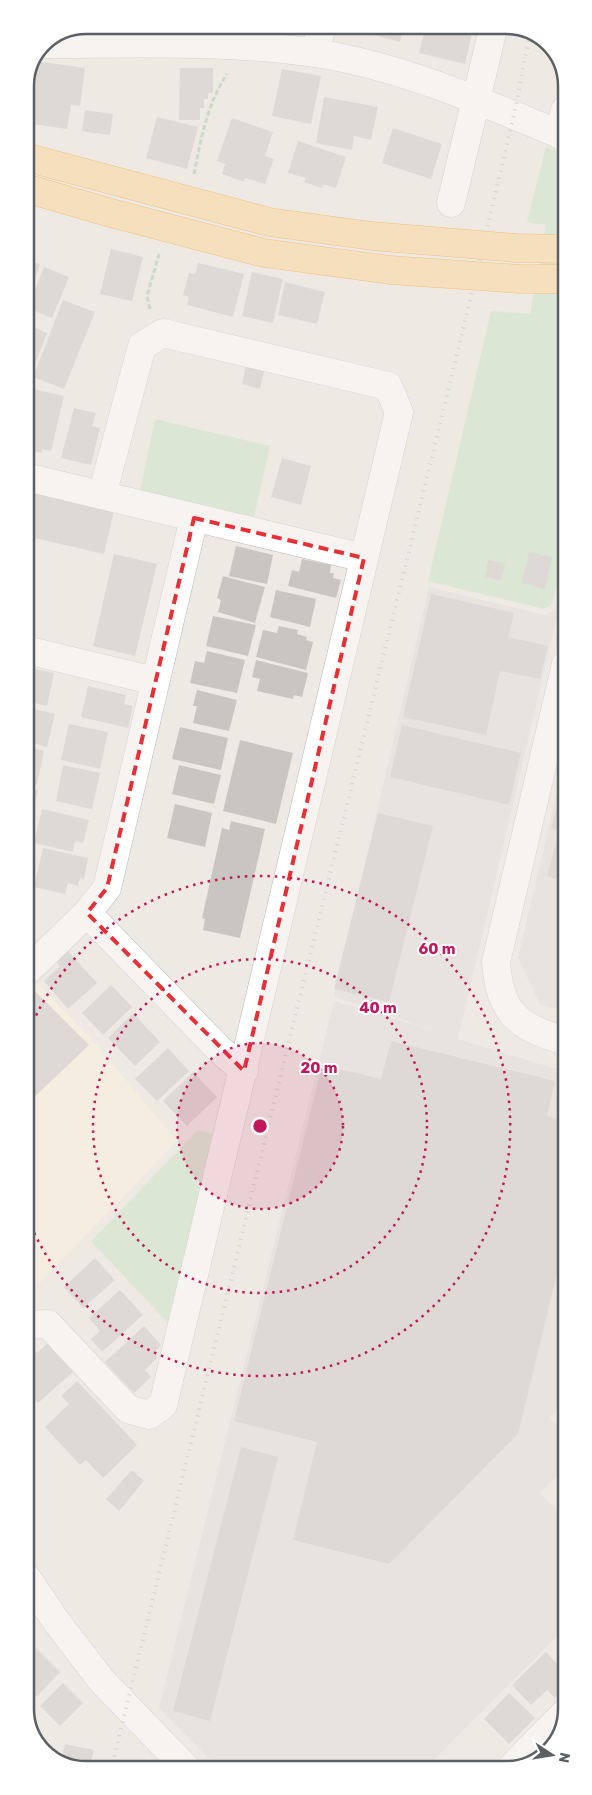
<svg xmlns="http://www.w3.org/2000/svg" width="592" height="1795" font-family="Rubik,sans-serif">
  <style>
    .commercial { fill: #fdf1d9 }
    .industrial { fill: #dfdcd8 }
    .green { fill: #c4e5c0 }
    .building { fill: #c9c5c0 }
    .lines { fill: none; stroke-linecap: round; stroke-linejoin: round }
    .street-casing { stroke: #b4b7ba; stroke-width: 29 }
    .secondary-casing { stroke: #b2b7bb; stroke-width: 29 }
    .path { stroke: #9ac9a2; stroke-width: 3; stroke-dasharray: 5 2.5; stroke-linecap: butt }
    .street { stroke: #fff; stroke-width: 28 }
    .secondary { stroke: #fff; stroke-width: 28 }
    .rail { stroke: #b2b3b4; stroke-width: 4; stroke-dasharray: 1 6; stroke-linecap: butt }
    .highway-bridge-casing { stroke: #ef8b02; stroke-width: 29; stroke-linecap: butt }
    .highway-bridge { stroke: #fcd38c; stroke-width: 28 }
    .marked { fill: none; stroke: #e73036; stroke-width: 4; stroke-dasharray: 10 6; stroke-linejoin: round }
    .ring { fill: none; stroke: #c2185b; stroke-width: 2.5; stroke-dasharray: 2.5 5 }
    .rim { fill: none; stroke: #5b6064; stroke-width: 2.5 }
    .centre { fill: #c2185b; stroke: #fff; stroke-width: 2.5 }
    .ring-label { font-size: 15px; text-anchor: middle; font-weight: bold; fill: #c2185b; stroke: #fff; stroke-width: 4; stroke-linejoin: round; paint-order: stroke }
  </style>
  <rect width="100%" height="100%" fill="#eeeae3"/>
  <polygon class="commercial" points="36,981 94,1042 177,1141 27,1296 26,990"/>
  <g class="industrial">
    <polygon points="429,587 545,615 556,610 557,616 458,1039 566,1072 567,1401 549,1418 555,1424 567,1413 567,1467 539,1493 567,1519 567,1626 426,1768 219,1769 159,1708 334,1001 436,1031 334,996"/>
    <polygon points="566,753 566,1012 540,1004 518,958"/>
  </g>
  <g class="green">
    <polygon points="546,147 565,154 566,548 552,604 544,609 428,581 491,311 530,314 546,225 527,222"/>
    <polygon points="155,419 270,446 254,517 140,491"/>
    <polygon points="198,1130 214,1134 169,1324 91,1241"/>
  </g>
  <g class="building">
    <polygon points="361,25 404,25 400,42 360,31"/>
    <polygon points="426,25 459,25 473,29 465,64 419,53"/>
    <polygon points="35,61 85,68 80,106 71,105 67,129 25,123"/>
    <polygon points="180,68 213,68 213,93 208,93 208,99 204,99 204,108 200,108 200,120 179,120"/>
    <polygon points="282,69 321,76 311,124 272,116"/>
    <polygon points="324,97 378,107 371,140 354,136 352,150 316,143"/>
    <polygon points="85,110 113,114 110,135 82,131"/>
    <polygon points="157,117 198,127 187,169 146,158"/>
    <polygon points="232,118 273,132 265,156 274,159 265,184 245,178 244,182 222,174 225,164 217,161"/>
    <polygon points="393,128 442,144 431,179 382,163"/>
    <polygon points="298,141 346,157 336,188 323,184 322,188 304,182 306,178 288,173"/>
    <polygon points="111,249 143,257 132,301 100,294"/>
    <polygon points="25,260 40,264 26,305 25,305"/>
    <polygon points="198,263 244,274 233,317 187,305 189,297 183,295 189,273 195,274"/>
    <polygon points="44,267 69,277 52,318 28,308"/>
    <polygon points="252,272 283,279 273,323 242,316"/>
    <polygon points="285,282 325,292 317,324 278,315"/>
    <polygon points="63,300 95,312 64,389 33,377"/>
    <polygon points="25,324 47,333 32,373 25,371"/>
    <polygon points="246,366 264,371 260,389 242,384"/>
    <polygon points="34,389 64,396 51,451 42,449 41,453 31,451 34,438 26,436 26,428"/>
    <polygon points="74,408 96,413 92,426 100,428 91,465 61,458"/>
    <polygon points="282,458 311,466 301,505 271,497"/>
    <polygon points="26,490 114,511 104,554 26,536"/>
    <polygon points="236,546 273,555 267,584 229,576"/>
    <polygon points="529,552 552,557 545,589 522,583"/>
    <polygon points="114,554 157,564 135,656 93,646"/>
    <polygon points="302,559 331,565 330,573 334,573 333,578 341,580 336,598 288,586 292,570 299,572"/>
    <polygon points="488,560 505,563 501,581 485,577"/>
    <polygon points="223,576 265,587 255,623 218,612 221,600 217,598"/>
    <polygon points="276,590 316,599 310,627 270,617"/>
    <polygon points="431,594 514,613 508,637 548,646 540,679 500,671 486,735 403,717"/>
    <polygon points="213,616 256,625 248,656 206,646"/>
    <polygon points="279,626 298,630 297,634 307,637 306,640 313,642 306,670 256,657 263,630 277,633"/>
    <polygon points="207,651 245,660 237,693 190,683 195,661 204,663"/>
    <polygon points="256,660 308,673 302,697 294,695 293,699 257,691 260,679 252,677"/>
    <polygon points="26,667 54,673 47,706 26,701"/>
    <polygon points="88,686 126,695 124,704 133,706 128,728 81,717"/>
    <polygon points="197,690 237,700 229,731 193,723 197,706 193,706"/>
    <polygon points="26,707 55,714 47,747 26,741"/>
    <polygon points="69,724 108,732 100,769 61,760"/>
    <polygon points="402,725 521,753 509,805 390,777"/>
    <polygon points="180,727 228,738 221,770 172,759"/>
    <polygon points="240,740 293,753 276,824 223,811"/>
    <polygon points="26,746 44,751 37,785 26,782"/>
    <polygon points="63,765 100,773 92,809 56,801"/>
    <polygon points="179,765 221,775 214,804 172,794"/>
    <polygon points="565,778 566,778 566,882 547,876 559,831 551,828"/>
    <polygon points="26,788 38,790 30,824 26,823"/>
    <polygon points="175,804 212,813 205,847 167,838"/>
    <polygon points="42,809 89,820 83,843 75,841 73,852 34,843"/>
    <polygon points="378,813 433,826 389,1002 334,989"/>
    <polygon points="231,821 265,829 240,938 203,930 205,919 202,918 222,828 229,830"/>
    <polygon points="43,848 88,858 84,879 80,878 78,886 68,883 65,894 34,887"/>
    <polygon points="68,951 97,983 68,1009 44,981 60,966 56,962"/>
    <polygon points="111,985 132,1007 103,1035 82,1013"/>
    <polygon points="35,991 89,1045 26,1105 26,1000"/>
    <polygon points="133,1013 160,1042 135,1066 108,1038"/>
    <polygon points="391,1041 555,1081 547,1116 566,1121 566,1237 518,1434 389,1564 293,1540 317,1442 234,1421 322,1065 381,1079"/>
    <polygon points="168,1048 189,1071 157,1101 135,1079"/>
    <polygon points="193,1072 217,1097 187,1126 163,1101"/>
    <polygon points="95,1258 115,1280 83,1308 64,1287"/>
    <polygon points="120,1290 143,1315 102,1352 91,1339 100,1331 89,1318"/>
    <polygon points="144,1326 161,1345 154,1352 158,1357 145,1370 151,1377 134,1393 105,1362"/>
    <polygon points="27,1342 37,1353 48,1343 73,1372 38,1403 27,1390 29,1387 27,1383"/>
    <polygon points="77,1381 137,1445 103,1478 86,1460 80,1465 45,1427 69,1404 61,1396"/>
    <polygon points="241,1447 278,1457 210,1721 173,1711"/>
    <polygon points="132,1470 144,1481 119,1511 106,1499"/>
    <polygon points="567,1633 567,1646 560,1639"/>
    <polygon points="34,1646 60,1672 36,1697 27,1687 27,1652"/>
    <polygon points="546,1652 567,1675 567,1686 555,1698 547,1690 531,1705 512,1685"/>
    <polygon points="63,1683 83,1703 60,1726 40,1706"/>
    <polygon points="509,1693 535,1718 509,1744 484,1719"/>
    <polygon points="65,1744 94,1750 89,1770 82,1770 61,1761"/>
  </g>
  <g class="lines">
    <g class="street-casing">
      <g id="street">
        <path d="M 42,44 C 132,44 227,40 315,53 C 400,66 480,101 559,134 L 565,138"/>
        <polyline points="315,53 322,25"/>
        <polyline points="559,134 565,110"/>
        <polyline points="451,203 494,25"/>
        <polyline points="26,477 364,558"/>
        <polyline points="26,650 155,681"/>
        <path d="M 566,664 L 496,962 C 500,1015 519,1027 566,1041"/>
        <polyline points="87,913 219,1049 244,1071"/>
        <polyline points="26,972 87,913 107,888 194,518"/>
        <polyline points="27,1325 48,1324 128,1409 149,1415 163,1405 399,412 388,386 163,333 142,346 102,495"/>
        <polyline points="511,1768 566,1712"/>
      </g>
    </g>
    <g class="secondary-casing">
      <polyline id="secondary" points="27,1578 56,1621 102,1681 187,1769"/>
    </g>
    <g class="path">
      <path d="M 194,174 C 201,139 207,104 227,74"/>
      <polyline points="150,309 147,296 159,254"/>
    </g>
    <use href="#street" class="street"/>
    <use href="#secondary" class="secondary"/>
    <polyline class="rail" points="111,1770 462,334 514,115 530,33"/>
    <g class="highway-bridge-casing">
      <g id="highway-bridge">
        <polyline points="25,157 269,222 372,236 516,248 565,249"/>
        <polyline points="25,188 111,213 264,253 390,270 521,279 565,279"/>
      </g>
    </g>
    <use href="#highway-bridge" class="highway-bridge"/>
  </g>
  <path d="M0 0H592V1795H0ZM 194,518 L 364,558 L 244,1071 L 87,913 L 107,888 Z" fill="#eeeae3" fill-opacity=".55" fill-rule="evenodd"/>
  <path class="marked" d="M 194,518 L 364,558 L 244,1071 L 87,913 L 107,888 Z"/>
  <circle cx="260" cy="1126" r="83" fill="#c2185b" fill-opacity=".12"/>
  <g class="ring">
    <circle cx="260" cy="1126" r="83"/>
    <circle cx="260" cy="1126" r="167"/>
    <path d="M27 1036A250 250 0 1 1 27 1216"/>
  </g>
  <path d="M0 0H592V1795H0ZM86 34H506A52 52 0 0 1 558 86V1709A52 52 0 0 1 506 1761H86A52 52 0 0 1 34 1709V86A52 52 0 0 1 86 34Z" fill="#fff" fill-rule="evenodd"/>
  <path class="rim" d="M86 34H506A52 52 0 0 1 558 86V1709A52 52 0 0 1 506 1761H86A52 52 0 0 1 34 1709V86A52 52 0 0 1 86 34Z"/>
  <circle cx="260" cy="1126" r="8" class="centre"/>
  <g class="ring-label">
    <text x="437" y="954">60 m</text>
    <text x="378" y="1013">40 m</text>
    <text x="319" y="1073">20 m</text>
  </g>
  <g transform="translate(552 1755) rotate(102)" stroke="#ffffff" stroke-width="4" paint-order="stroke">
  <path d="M0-4L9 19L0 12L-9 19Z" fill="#5b6064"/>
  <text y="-8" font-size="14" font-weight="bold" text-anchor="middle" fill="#5b6064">N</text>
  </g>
</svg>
